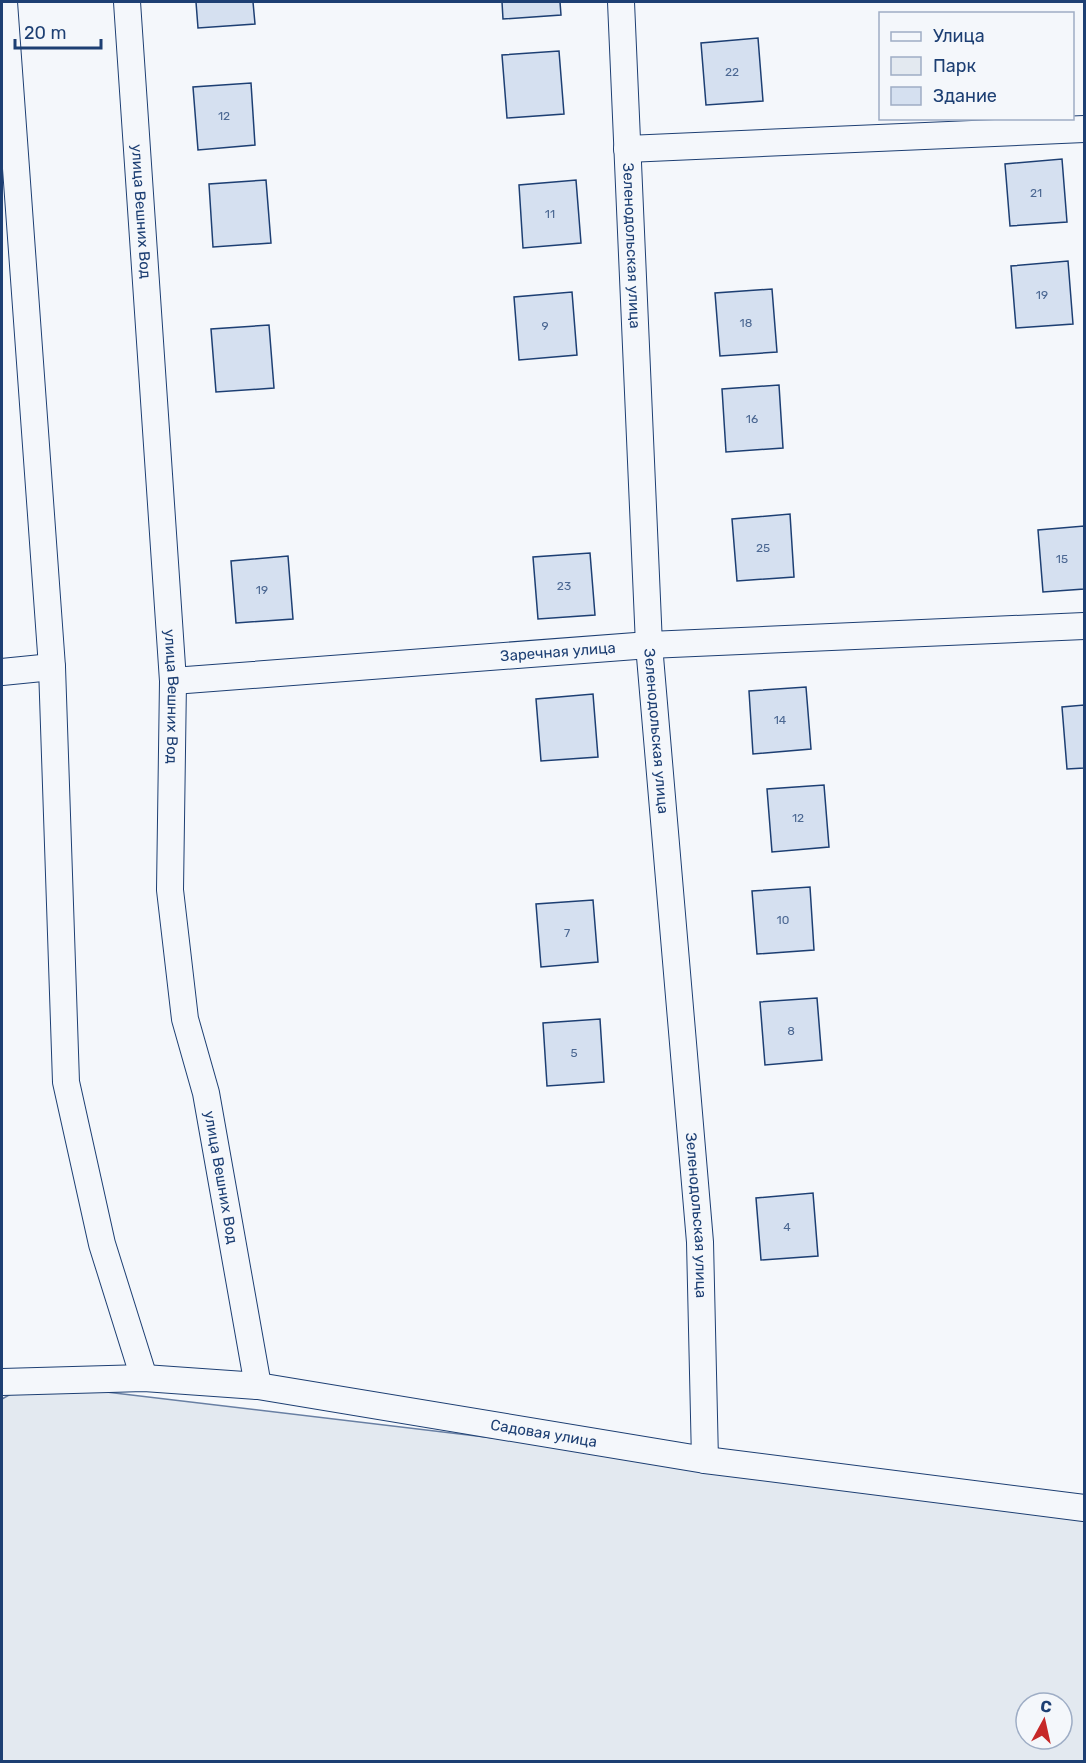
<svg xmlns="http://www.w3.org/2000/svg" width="1086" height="1763" font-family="Rubik,sans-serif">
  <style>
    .green { fill: #e3e9f0; stroke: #687fa3; stroke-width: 1.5; fill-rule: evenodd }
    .building { fill: #d5e0f0; stroke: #1d3f73; stroke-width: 1.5 }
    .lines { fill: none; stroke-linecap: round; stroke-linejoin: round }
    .minor-casing { stroke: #1d3f73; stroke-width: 28 }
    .minor { stroke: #f4f7fb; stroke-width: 26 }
    .labels { text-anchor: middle; stroke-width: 4.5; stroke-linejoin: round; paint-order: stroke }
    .number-label { font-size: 12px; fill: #4b6792 }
    .street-label { font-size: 15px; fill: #1d3f73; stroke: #f4f7fb }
  </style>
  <rect width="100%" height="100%" fill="#f4f7fb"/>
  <path class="green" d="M 30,1383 L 1084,1508 L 1084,1761 L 2,1761 L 2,1399 ZM 1026,1703 L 1062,1703 L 1062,1739 L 1026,1739 Z"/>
  <g class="building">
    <polygon points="196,2 253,2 255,24 198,28"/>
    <polygon points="502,2 560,2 561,15 503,19"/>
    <polygon points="758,38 763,101 706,105 701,43"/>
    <polygon points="559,51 564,114 507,118 502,55"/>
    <polygon points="251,83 255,145 198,150 193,87"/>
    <polygon points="1062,159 1067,222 1010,226 1005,164"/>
    <polygon points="266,180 271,243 213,247 209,184"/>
    <polygon points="576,180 581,243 523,248 519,185"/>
    <polygon points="1068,261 1073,324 1016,328 1011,266"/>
    <polygon points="772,289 777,352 720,356 715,293"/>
    <polygon points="572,292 577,355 519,360 514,297"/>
    <polygon points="269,325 274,388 216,392 211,329"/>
    <polygon points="779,385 783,448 726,452 722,389"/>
    <polygon points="790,514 794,577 737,581 732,519"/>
    <polygon points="1084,526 1084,589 1043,592 1038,530"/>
    <polygon points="590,553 595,615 538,619 533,557"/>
    <polygon points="288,556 293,619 236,623 231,561"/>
    <polygon points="806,687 811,749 753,754 749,691"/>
    <polygon points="593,694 598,757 541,761 536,699"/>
    <polygon points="1084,705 1084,768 1067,769 1062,707"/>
    <polygon points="824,785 829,847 772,852 767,789"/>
    <polygon points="810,887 814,950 757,954 752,891"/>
    <polygon points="593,900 598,962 541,967 536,904"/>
    <polygon points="817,998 822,1060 765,1065 760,1002"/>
    <polygon points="600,1019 604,1082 547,1086 543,1023"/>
    <polygon points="813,1193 818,1256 761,1260 756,1198"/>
  </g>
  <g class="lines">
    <g class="minor-casing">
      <g id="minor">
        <polyline points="4,2 52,667 66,1082 102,1244 144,1378"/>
        <path id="s1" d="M 127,2 L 173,681 L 170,890 L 185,1019 L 206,1093 L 258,1386"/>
        <path id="s2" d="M 621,2 L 649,645 L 700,1242 L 705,1460"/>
        <polyline points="627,149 1084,129"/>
        <polyline points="2,672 52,667"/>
        <path id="s3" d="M 173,681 L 649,645 L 1084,626"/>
        <path id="s4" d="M 2,1382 L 144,1378 L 258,1386 L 705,1460 L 1084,1508"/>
      </g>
    </g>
    <use href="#minor" class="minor"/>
  </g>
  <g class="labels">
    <g class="number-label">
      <text x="732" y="76">22</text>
      <text x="224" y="120">12</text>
      <text x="1036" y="197">21</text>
      <text x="550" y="218">11</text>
      <text x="1042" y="299">19</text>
      <text x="746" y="327">18</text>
      <text x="545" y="330">9</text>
      <text x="752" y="423">16</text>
      <text x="763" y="552">25</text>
      <text x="1062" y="563">15</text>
      <text x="564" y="590">23</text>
      <text x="262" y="594">19</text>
      <text x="780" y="724">14</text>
      <text x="798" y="822">12</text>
      <text x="783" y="924">10</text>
      <text x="567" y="937">7</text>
      <text x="791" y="1035">8</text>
      <text x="574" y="1057">5</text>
      <text x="787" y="1231">4</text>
    </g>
    <g class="street-label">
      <text dy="5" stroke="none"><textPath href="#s1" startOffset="210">улица Вешних Вод</textPath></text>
      <text dy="5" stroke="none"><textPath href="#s2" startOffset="244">Зеленодольская улица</textPath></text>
      <text dy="5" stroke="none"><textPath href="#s3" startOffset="386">Заречная улица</textPath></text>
      <text dy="5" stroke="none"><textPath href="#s1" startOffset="696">улица Вешних Вод</textPath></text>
      <text dy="5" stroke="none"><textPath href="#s2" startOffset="730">Зеленодольская улица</textPath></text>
      <text dy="5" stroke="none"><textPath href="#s1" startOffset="1182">улица Вешних Вод</textPath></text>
      <text dy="5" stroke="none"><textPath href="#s2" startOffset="1216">Зеленодольская улица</textPath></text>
      <text dy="5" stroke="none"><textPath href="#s4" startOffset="546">Садовая улица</textPath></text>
    </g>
  </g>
  <rect width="1086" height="1763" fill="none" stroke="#1d3f73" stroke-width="6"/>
  <rect x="879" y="12" width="195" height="108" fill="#f4f7fb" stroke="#9eadc5" stroke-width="1.5"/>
  <rect x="891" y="32" width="30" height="9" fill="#f4f7fb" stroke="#9eadc5" stroke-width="1.5"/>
  <text x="933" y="42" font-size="18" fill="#1d3f73">Улица</text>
  <rect x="891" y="57" width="30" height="18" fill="#e3e9f0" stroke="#9eadc5" stroke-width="1.5"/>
  <text x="933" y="72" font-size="18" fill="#1d3f73">Парк</text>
  <rect x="891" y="87" width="30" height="18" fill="#d5e0f0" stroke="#9eadc5" stroke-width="1.5"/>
  <text x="933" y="102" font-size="18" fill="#1d3f73">Здание</text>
  <g transform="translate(1044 1721) rotate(8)"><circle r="28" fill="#f4f7fb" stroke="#9eadc5" stroke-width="1.5"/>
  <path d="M0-4.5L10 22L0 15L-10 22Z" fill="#c62828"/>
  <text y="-9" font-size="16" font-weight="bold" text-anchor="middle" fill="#1d3f73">С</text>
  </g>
  <path d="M15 39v9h86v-9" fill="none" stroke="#1d3f73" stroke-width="3"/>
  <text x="24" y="39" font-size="18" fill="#1d3f73" stroke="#f4f7fb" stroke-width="4.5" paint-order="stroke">20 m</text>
</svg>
